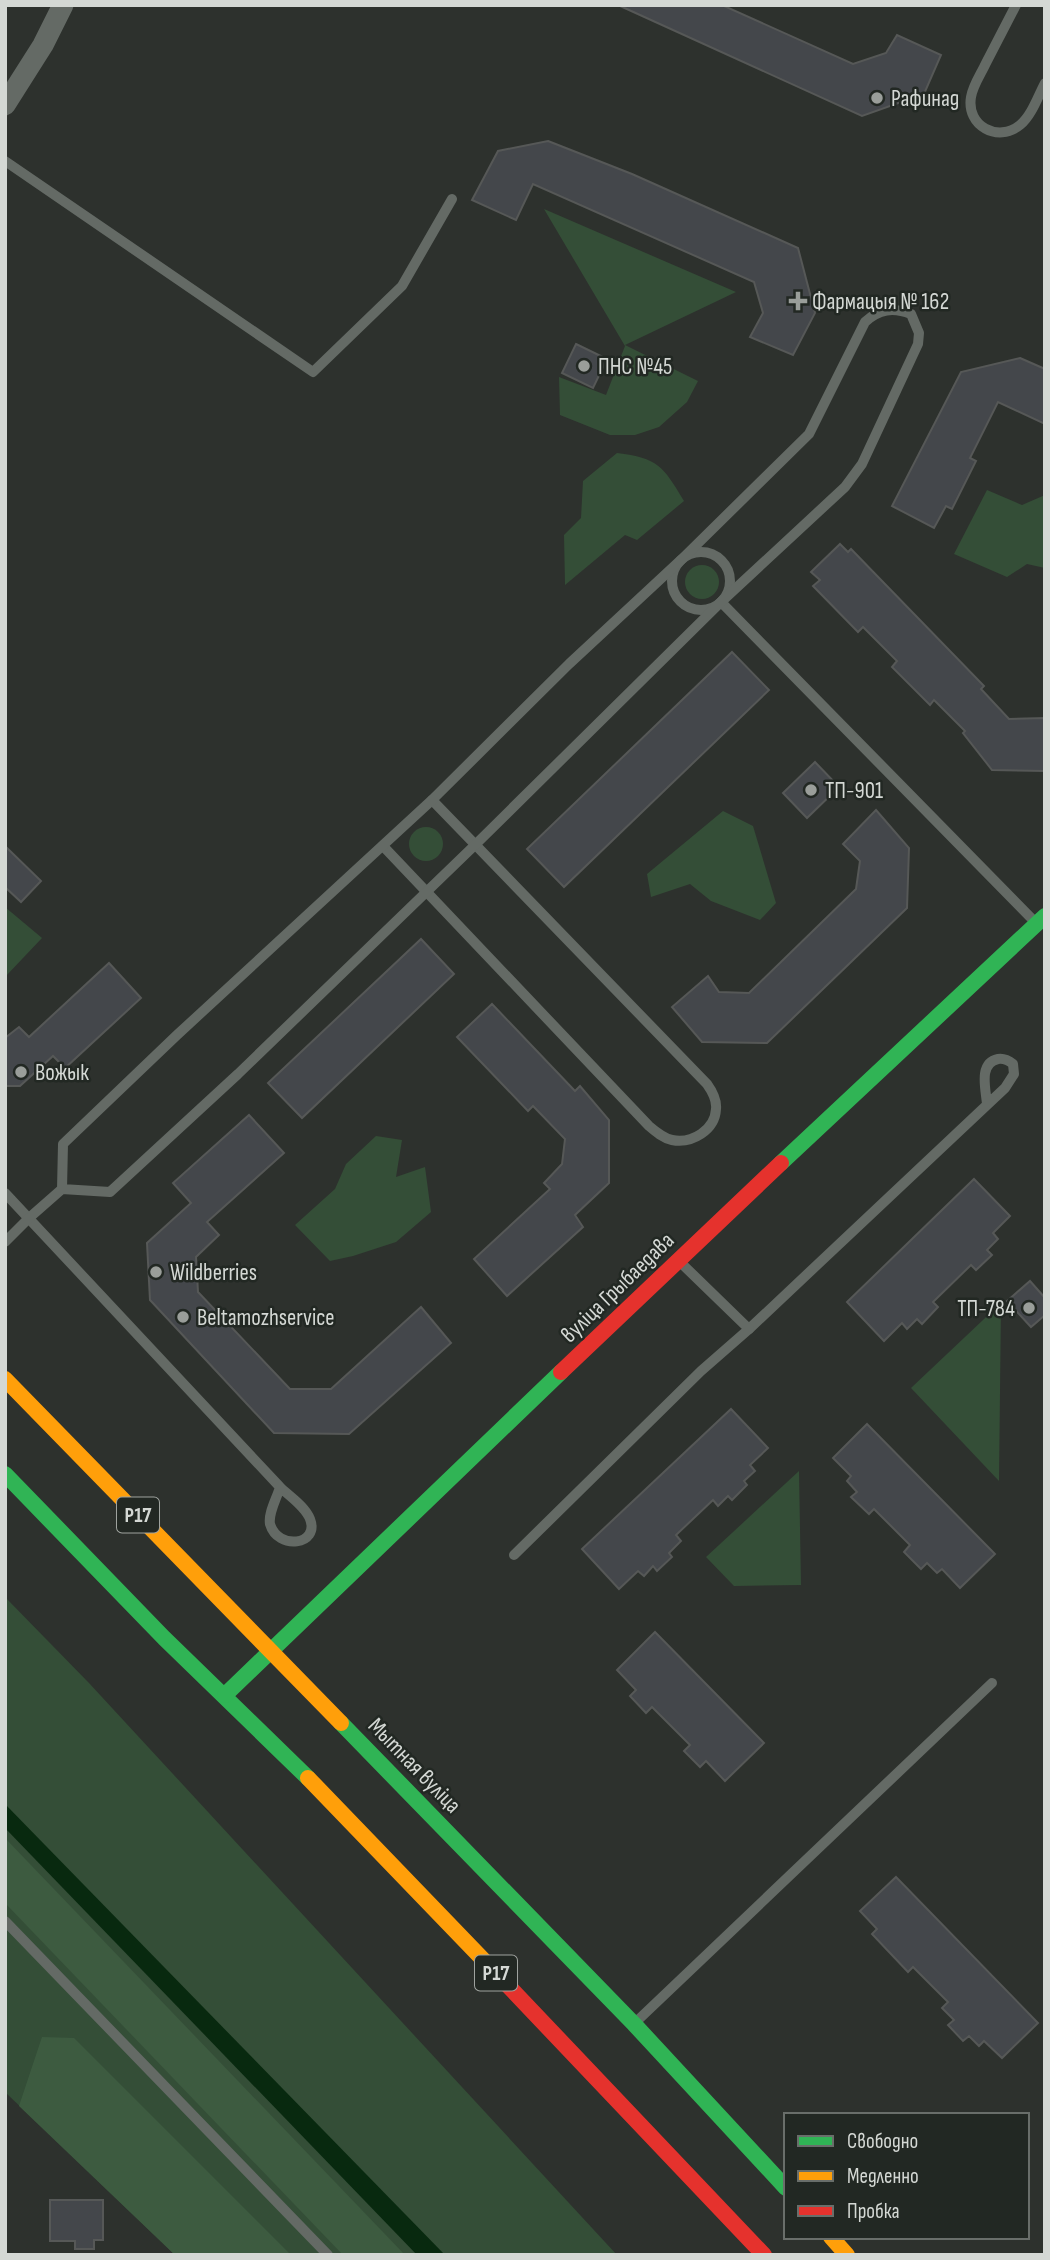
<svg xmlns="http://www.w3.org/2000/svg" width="1050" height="2260" font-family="'Sofia Sans Condensed',sans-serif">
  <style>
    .green { fill: #344e37 }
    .forest { fill: #3d5b40 }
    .water { fill: #08290f }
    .building { fill: #44474b; stroke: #565857; stroke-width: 2 }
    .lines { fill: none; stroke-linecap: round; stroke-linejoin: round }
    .lane { stroke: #646a65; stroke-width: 10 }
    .street { stroke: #646a65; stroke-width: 21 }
    .fast { stroke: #30b455; stroke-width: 16 }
    .slow { stroke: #ff9f0a; stroke-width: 16 }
    .jam { stroke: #e5322d; stroke-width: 16 }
    .poi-dot { fill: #9a9e9a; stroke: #222823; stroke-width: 2.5 }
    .labels { text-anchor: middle; stroke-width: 5; stroke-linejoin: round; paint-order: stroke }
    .shield { fill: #222823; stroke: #9fa39f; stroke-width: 2 }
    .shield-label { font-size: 21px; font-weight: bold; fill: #d4d8d4 }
    .poi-label { font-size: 23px; fill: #d4d8d4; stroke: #222823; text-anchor: start }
    .street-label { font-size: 23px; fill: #d4d8d4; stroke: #222823 }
  </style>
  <rect width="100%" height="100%" fill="#2d312d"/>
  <g class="green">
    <polygon points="544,209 736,292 625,345 698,381 687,402 659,427 635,435 610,435 560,415 559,377 606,395 625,346"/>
    <path d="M 617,453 C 658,458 663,466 684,501 L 637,540 L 625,535 L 565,585 L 564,535 L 581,518 L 583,481 Z"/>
    <polygon points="987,490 1022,505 1045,495 1045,568 1027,564 1007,577 954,554"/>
    <circle cx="702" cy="582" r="17"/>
    <polygon points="723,811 753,826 776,903 760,920 711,901 690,884 651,897 647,874"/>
    <circle cx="426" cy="844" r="17"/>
    <polygon points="5,907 42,938 5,977"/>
    <polygon points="376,1136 402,1140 396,1177 425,1167 431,1212 396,1242 353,1256 330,1261 295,1225 335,1189 346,1164"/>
    <polygon points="1001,1303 999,1481 911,1388"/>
    <polygon points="799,1471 801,1585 734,1586 706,1557"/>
    <polygon points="5,1597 89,1683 617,2255 175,2255 5,2092"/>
  </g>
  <g class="forest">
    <polygon points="5,1838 405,2255 343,2255 5,1903"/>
    <polygon points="42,2037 74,2038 291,2255 175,2255 19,2106"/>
  </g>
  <polygon class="water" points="5,1804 445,2255 417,2255 5,1828"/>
  <g class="building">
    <polygon points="618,5 722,5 853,64 886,53 897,35 941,55 924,94 862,116"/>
    <polygon points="548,141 632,174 798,248 815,313 793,355 750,337 763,313 754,282 533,184 516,220 472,200 498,151"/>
    <polygon points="576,344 607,359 593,388 562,373"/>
    <polygon points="1020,358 1045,369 1045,424 998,402 970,458 976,461 952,509 946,506 934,528 892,506 961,372"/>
    <polygon points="840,544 848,552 851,549 984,686 981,689 1009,719 1045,718 1045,771 992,770 963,733 965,731 934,700 930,705 892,667 897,661 863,627 858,632 813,586 820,580 811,572"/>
    <polygon points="732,652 769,690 564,887 527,849"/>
    <polygon points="815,762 839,787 807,818 783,793"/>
    <polygon points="876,810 909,848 907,908 767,1043 702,1042 672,1007 708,976 719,992 749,993 856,889 860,861 843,844"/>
    <polygon points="5,846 41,881 21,902 5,887"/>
    <polygon points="421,939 454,974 302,1118 268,1083"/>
    <polygon points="109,963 141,998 65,1068 53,1056 20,1086 5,1086 5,1038 19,1027 29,1037"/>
    <polygon points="492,1004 575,1091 580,1086 609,1120 609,1183 575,1215 583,1227 507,1296 474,1259 550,1189 544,1183 562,1164 565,1139 533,1106 528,1111 457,1037"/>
    <polygon points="249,1115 284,1153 207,1222 219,1235 196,1257 198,1292 290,1389 331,1389 421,1307 451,1343 349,1434 274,1433 150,1300 147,1243 191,1203 173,1183"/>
    <polygon points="974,1179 1010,1216 993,1233 998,1239 987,1250 992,1255 976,1270 971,1265 933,1302 938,1307 922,1324 917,1319 907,1329 902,1323 884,1341 847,1302"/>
    <polygon points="1030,1281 1045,1298 1045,1315 1031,1327 1007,1301"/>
    <polygon points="731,1409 768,1448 750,1465 755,1471 744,1481 747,1485 732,1500 728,1496 718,1506 713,1500 676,1535 681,1541 669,1553 672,1557 657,1571 653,1566 644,1576 638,1571 619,1589 582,1549"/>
    <polygon points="867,1424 995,1554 960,1588 942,1569 937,1573 927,1563 921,1569 904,1552 910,1545 874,1509 869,1514 851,1497 857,1492 847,1481 851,1476 833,1458"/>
    <polygon points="655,1632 764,1743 725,1781 706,1761 700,1767 684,1751 690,1745 652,1707 646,1713 630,1696 636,1690 617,1670"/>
    <polygon points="896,1877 1038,2023 1002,2058 984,2041 979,2046 969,2036 963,2041 948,2025 954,2020 942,2008 948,2002 913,1967 908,1972 872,1934 877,1929 860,1911"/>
    <polygon points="50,2200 103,2200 103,2240 94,2240 94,2249 75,2249 75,2241 50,2241"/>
  </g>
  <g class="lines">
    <g class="lane">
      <path d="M 1016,5 C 1006,24 996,44 986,63 C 981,74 973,85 971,97 C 966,126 998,143 1020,125 C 1032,115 1038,96 1045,83"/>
      <polyline points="5,161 313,372 402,286 452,199"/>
      <circle cx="701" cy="581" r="29"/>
      <polyline points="721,602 1035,922"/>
      <path d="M 383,846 L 649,1126 C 656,1132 663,1138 672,1140 C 692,1144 715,1130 716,1109 C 717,1100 712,1091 707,1084 L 432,800"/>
      <path d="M 5,1193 L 280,1487 C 289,1496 305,1506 310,1519 C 320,1545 278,1551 270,1524 C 268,1513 277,1498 280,1487"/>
      <path d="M 5,1242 L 29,1218 L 62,1189 L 110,1192 L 238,1074 L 476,844 L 721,602 L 845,487 L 862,464 L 918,344 L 919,333 L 911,314 C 893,307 879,309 865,322 L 809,434 L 682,559 L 569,664 L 432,800 L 177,1035 L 63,1144 L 62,1189"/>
      <path d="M 749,1329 L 1005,1088 L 1014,1074 L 1013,1064 C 1008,1060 1004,1058 998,1059 C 978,1063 986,1090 987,1104"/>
      <polyline points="514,1555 701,1371 749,1329 680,1262"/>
      <polyline points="5,1921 328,2255"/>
      <polyline points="638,2020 992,1683"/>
    </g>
    <polyline class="street" points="5,105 43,45 63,5"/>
    <g class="fast">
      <polyline points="781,1163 1045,916"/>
      <polyline points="5,1474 164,1638 308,1778"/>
      <polyline points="225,1695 561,1372"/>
      <polyline points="341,1723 634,2024 786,2188"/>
    </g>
    <g class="slow">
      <polyline points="5,1379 341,1723"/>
      <polyline points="308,1778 496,1973"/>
      <polyline points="831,2237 847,2255"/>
    </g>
    <g class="jam">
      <polyline points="561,1372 781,1163"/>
      <polyline points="496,1973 764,2255"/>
    </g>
  </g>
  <g class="poi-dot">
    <circle cx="877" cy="98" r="7"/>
    <path d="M794.5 290.5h7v7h7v7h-7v7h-7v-7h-7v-7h7z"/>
    <circle cx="584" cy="366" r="7"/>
    <circle cx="811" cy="790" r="7"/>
    <circle cx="21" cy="1072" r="7"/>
    <circle cx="156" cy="1272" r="7"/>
    <circle cx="1029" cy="1308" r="7"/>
    <circle cx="183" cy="1317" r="7"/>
  </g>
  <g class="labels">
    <g class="shield">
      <rect x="117" y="1497.5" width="42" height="35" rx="5"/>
      <rect x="475" y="1955.5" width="42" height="35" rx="5"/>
    </g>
    <g class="shield-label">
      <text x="138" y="1522">Р17</text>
      <text x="496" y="1980">Р17</text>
    </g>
    <g class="poi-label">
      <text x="891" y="106">Рафинад</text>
      <text x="812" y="309">Фармацыя № 162</text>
      <text x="598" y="374">ПНС №45</text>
      <text x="825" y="798">ТП-901</text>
      <text x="35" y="1080">Вожык</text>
      <text x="170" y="1280">Wildberries</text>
      <text x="1015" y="1316" text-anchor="end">ТП-784</text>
      <text x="197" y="1325">Beltamozhservice</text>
    </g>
    <g class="street-label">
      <text transform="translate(617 1287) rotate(-44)" y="8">вуліца Грыбаедава</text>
      <text transform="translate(415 1765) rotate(46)" y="8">Мытная вуліца</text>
    </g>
  </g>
  <rect width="1050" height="2260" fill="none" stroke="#d4d8d4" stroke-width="14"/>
  <rect x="784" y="2113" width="245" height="126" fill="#222823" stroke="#696e6a" stroke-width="2"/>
  <rect x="798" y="2136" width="35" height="10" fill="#30b455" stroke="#696e6a" stroke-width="2"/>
  <text x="847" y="2148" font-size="21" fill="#d4d8d4">Свободно</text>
  <rect x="798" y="2171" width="35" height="10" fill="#ff9f0a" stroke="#696e6a" stroke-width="2"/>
  <text x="847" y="2183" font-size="21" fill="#d4d8d4">Медленно</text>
  <rect x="798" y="2206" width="35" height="10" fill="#e5322d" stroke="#696e6a" stroke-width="2"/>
  <text x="847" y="2218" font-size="21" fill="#d4d8d4">Пробка</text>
</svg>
